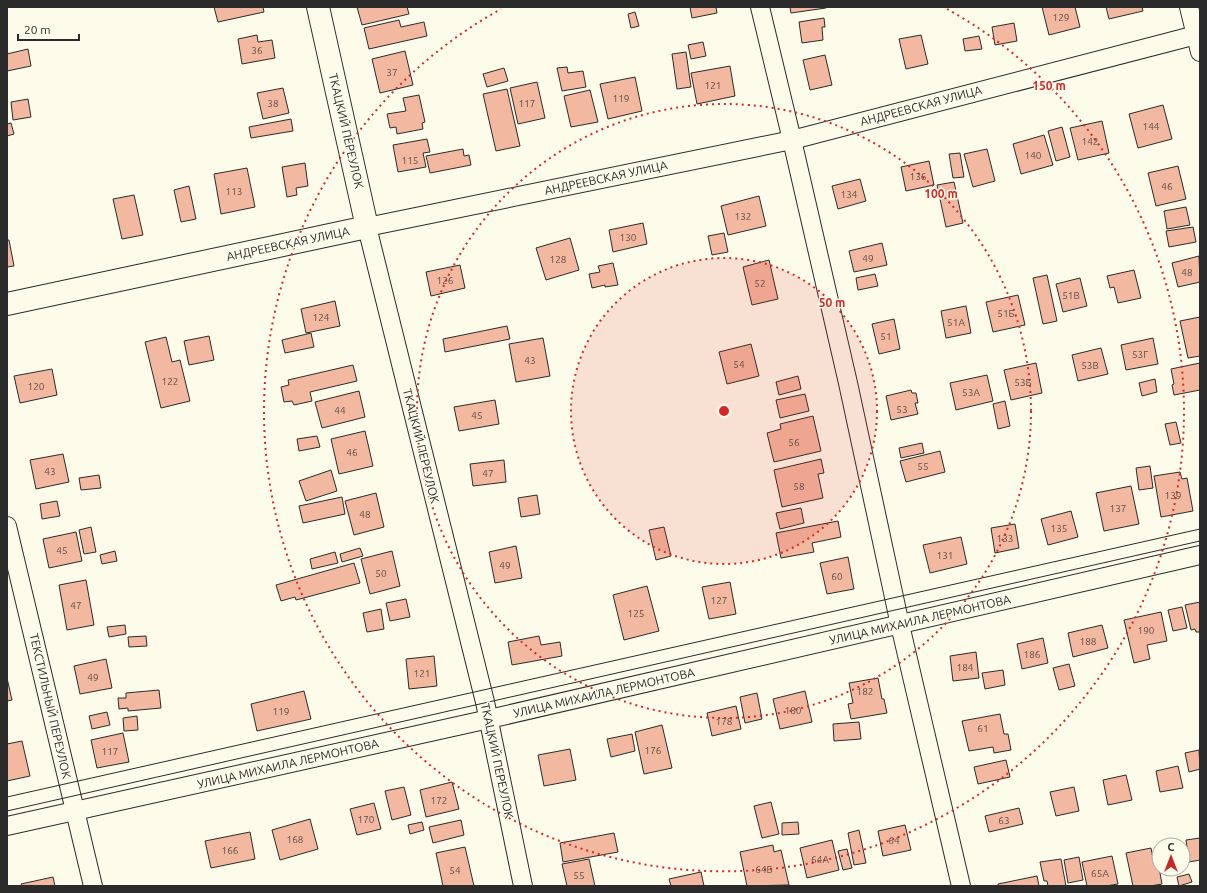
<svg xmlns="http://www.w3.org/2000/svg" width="1207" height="893" font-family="Ubuntu,sans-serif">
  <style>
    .building { fill: #f2b8a0; stroke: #2b2b2b }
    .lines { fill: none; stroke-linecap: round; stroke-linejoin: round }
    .minor-casing { stroke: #2b2b2b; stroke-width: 20 }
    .tertiary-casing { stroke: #2b2b2b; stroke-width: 24 }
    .minor { stroke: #fdfbea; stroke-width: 18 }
    .tertiary { stroke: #fdfbea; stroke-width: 22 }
    .tram { stroke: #2b2b2b; stroke-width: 1 }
    .ring { fill: none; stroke: #d62828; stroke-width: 2; stroke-dasharray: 2 4 }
    .labels { text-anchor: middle; stroke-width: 3; stroke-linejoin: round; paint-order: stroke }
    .number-label { font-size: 10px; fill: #5d4e48 }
    .street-label { font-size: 12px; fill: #2b2b2b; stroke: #fdfbea }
    .centre { fill: #d62828; stroke: #fdfbea; stroke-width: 2 }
    .ring-label { font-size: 12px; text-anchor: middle; font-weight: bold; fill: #d62828; stroke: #fdfbea; stroke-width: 3; stroke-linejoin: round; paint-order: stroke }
  </style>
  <rect width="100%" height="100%" fill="#fdfbea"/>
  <g class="building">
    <polygon points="214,7 263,7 264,12 218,22"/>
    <polygon points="357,7 407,7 409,14 362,25"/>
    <polygon points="690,7 716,7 717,13 692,18"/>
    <polygon points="790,7 826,7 826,8 791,13"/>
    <polygon points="1042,7 1075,7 1080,27 1049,35"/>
    <polygon points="1106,7 1142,7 1143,11 1109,19"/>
    <polygon points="635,12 639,26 631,28 628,14"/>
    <polygon points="824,18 825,27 822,27 823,40 802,43 799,22"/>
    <polygon points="399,20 401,27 424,22 427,36 369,49 364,28"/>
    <polygon points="1014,23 1017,41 995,45 992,27"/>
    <polygon points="257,35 258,42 272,40 275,58 242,64 238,39"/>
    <polygon points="921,35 928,64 906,69 899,39"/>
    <polygon points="979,36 982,49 965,51 963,39"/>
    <polygon points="703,42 706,56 691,59 688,45"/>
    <polygon points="28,49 31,66 7,71 7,54"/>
    <polygon points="405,51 413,85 380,93 372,59"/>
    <polygon points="686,52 691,87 677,89 672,54"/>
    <polygon points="825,55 832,85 810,90 803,60"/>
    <polygon points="730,66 735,96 697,104 691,73"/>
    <polygon points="567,67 568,73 583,71 586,87 562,91 557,68"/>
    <polygon points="504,68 508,81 487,87 483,74"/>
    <polygon points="635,77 642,111 608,119 600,84"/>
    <polygon points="537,82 545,118 518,124 510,88"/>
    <polygon points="283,88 289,113 263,119 257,93"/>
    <polygon points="507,89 520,146 496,151 483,94"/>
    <polygon points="590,90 598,122 571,127 564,96"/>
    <polygon points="419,95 425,122 422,123 423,129 397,134 396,127 390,128 387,114 406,111 403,98"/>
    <polygon points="28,99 31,117 13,120 11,102"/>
    <polygon points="1163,105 1172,139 1138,148 1129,114"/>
    <polygon points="291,119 293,131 251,138 249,127"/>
    <polygon points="1102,121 1109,153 1078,160 1070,128"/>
    <polygon points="11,123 14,134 7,136 7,124"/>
    <polygon points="1062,127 1070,157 1056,161 1048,131"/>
    <polygon points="1044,135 1053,165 1021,174 1013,144"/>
    <polygon points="427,139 430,152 423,153 426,167 398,172 393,145"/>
    <polygon points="463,149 464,156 469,155 471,165 430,173 426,156"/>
    <polygon points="987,149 995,181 973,187 964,154"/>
    <polygon points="960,153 964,177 953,178 949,154"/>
    <polygon points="929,161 934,185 906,191 901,167"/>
    <polygon points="305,163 308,186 296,188 297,195 287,197 282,167"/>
    <polygon points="1178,166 1186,199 1156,206 1148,173"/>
    <polygon points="247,168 255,207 221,214 214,174"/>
    <polygon points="860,179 866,201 838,209 832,186"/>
    <polygon points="954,182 963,223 946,227 937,185"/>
    <polygon points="189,186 196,219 181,222 174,190"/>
    <polygon points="134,195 143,235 122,239 113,199"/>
    <polygon points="759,196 766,226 728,235 721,206"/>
    <polygon points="1186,207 1190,225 1167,229 1164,211"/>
    <polygon points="643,223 647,244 613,252 609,230"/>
    <polygon points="1193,227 1196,242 1169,247 1166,231"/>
    <polygon points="724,233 728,252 712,255 708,236"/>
    <polygon points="570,238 579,270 546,280 536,248"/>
    <polygon points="7,240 9,240 14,266 7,267"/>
    <polygon points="882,243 887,265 854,272 849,251"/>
    <polygon points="1199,256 1200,282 1178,287 1172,263"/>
    <polygon points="769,260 778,299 752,305 743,267"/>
    <polygon points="613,263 618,285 605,287 605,285 592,288 589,274 600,272 598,266"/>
    <polygon points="460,265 465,288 431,296 426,272"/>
    <polygon points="1134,270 1141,298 1118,303 1114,287 1110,288 1107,276"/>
    <polygon points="875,274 878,286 858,290 856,278"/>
    <polygon points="1047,275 1057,321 1043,324 1033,278"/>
    <polygon points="1080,278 1087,306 1063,312 1056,284"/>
    <polygon points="1018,295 1025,325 993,332 986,302"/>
    <polygon points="335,301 340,326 306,333 301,309"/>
    <polygon points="966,306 971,333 946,338 941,311"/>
    <polygon points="1200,317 1200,356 1188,358 1180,321"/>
    <polygon points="894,319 900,349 879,354 872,324"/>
    <polygon points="507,326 510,339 445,352 443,339"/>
    <polygon points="311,333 314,347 285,353 282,340"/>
    <polygon points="209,336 214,360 189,365 184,341"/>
    <polygon points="166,337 172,362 180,360 190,401 161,408 145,342"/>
    <polygon points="543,338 550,376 516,382 509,344"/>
    <polygon points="1153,338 1158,364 1126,370 1121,345"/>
    <polygon points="751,344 759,376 727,384 719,352"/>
    <polygon points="1101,348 1108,374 1078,381 1072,355"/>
    <polygon points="1036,363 1042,393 1011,400 1004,370"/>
    <polygon points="1200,363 1200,390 1174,395 1172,385 1174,384 1171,369"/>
    <polygon points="353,365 357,381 310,392 312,401 294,405 292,401 284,402 281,387 289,385 288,380"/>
    <polygon points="52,369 57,395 20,403 14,376"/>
    <polygon points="987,375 993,401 956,410 950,383"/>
    <polygon points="798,376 801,389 779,395 776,382"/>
    <polygon points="1155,379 1157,392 1142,396 1139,383"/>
    <polygon points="911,390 912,393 916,393 918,403 915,403 918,414 891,420 886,396"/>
    <polygon points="359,391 365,417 322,428 315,402"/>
    <polygon points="805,394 809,411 780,418 776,400"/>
    <polygon points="495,400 499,424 459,431 454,407"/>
    <polygon points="1005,401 1010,426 998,429 993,404"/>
    <polygon points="813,416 821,451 774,462 767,433 781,429 780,424"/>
    <polygon points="1176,422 1181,443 1170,445 1165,424"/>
    <polygon points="365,431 373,466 339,474 331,439"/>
    <polygon points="317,436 320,447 299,451 297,439"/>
    <polygon points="922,443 924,453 901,458 899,448"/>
    <polygon points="940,451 945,472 906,482 900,461"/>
    <polygon points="63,454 69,482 36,489 30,460"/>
    <polygon points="821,459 824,473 818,474 823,498 782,507 774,470"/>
    <polygon points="504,460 506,482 473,486 470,464"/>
    <polygon points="1150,466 1153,488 1139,490 1136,468"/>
    <polygon points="331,470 337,491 306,501 299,481"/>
    <polygon points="1180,472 1182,479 1187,478 1193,511 1161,517 1154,476"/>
    <polygon points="99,475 101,488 81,490 79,478"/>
    <polygon points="1131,486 1139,524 1104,531 1096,493"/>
    <polygon points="376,493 384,527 354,535 345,501"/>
    <polygon points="537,495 540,514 521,517 518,498"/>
    <polygon points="342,497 345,514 303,523 299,506"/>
    <polygon points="57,501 60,516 42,519 40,504"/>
    <polygon points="801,508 804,523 780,529 776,513"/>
    <polygon points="1071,511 1078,537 1048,545 1041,519"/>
    <polygon points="838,521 841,537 812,543 814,552 781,558 776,533"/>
    <polygon points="1015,524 1019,548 995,553 991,528"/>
    <polygon points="91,527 96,552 84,554 79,530"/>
    <polygon points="664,527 671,556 656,560 649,530"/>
    <polygon points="76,532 82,561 49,568 43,539"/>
    <polygon points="961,537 967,564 930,573 923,545"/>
    <polygon points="516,546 522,578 495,583 489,552"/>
    <polygon points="360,548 363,556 342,562 340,554"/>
    <polygon points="115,551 117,561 102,564 100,555"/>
    <polygon points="392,551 400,586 370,594 361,559"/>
    <polygon points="335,552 338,563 312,569 310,559"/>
    <polygon points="848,557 854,589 827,594 820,563"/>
    <polygon points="354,563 360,583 296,600 295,597 281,601 276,585"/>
    <polygon points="86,580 94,625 67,630 59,585"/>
    <polygon points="730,582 736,614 709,619 702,587"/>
    <polygon points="647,586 659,631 624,640 613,595"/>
    <polygon points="406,599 410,617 390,621 386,603"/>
    <polygon points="1200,602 1200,632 1196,632 1195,629 1191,630 1185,605"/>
    <polygon points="1182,607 1187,628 1173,631 1168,610"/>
    <polygon points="381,609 384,629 367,632 363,613"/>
    <polygon points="1161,612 1167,641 1147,645 1150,659 1134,663 1124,620"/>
    <polygon points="125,625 126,634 109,637 107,627"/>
    <polygon points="1102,625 1108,648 1073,657 1068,633"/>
    <polygon points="146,636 147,646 129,647 128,637"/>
    <polygon points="539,636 541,645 560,642 562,656 512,665 508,642"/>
    <polygon points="1043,638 1048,663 1022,669 1017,644"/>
    <polygon points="976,652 979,678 953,681 950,656"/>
    <polygon points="434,656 437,686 409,689 406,659"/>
    <polygon points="106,659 112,688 80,694 74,666"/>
    <polygon points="1069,664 1075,686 1059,690 1053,668"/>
    <polygon points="1003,670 1005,685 985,689 982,673"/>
    <polygon points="7,678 12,700 7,701"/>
    <polygon points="878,678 882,699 884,699 887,713 851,719 848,704 853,703 849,683"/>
    <polygon points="159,690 161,708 128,711 128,708 119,709 118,698 126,698 126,693"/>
    <polygon points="304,691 311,719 257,731 251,704"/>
    <polygon points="805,691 812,722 780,729 773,699"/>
    <polygon points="757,693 762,719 745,723 740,697"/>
    <polygon points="736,706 741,729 712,736 707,713"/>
    <polygon points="107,712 110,725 92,729 89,716"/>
    <polygon points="1000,714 1004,734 1008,734 1011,750 994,753 993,747 969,751 962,721"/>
    <polygon points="137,716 138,730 124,731 123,718"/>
    <polygon points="859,722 861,739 834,741 833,724"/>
    <polygon points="662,725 672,768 644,774 635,732"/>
    <polygon points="123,733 129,762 97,768 91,740"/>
    <polygon points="632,734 635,751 611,757 607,739"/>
    <polygon points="22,741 30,776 7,781 7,744"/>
    <polygon points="570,749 576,780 544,786 538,755"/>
    <polygon points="1199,750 1200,769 1189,772 1185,753"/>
    <polygon points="1006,760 1010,777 978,784 974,767"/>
    <polygon points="1178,766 1183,788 1160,792 1156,771"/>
    <polygon points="1126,775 1132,800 1108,805 1103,780"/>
    <polygon points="452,782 459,809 426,817 420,790"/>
    <polygon points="404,787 411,815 392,820 385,791"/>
    <polygon points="1074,787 1079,811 1056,816 1050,792"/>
    <polygon points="771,802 779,834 762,838 754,806"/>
    <polygon points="374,803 381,829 357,835 350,809"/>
    <polygon points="1019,808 1023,824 989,832 985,816"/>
    <polygon points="310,819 318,849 280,860 272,830"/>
    <polygon points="461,820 464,835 433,843 429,827"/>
    <polygon points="422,822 424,830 410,834 408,825"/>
    <polygon points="798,822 799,834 782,835 782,823"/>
    <polygon points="905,825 911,850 883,856 878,831"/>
    <polygon points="859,830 866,863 854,865 848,833"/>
    <polygon points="250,832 255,859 211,868 205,841"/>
    <polygon points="614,833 618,852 563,862 560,843"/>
    <polygon points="1200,838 1200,860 1189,862 1186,840"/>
    <polygon points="832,840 839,870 807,878 800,848"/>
    <polygon points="773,845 774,852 781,850 789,885 747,886 740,852"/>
    <polygon points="465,847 474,886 443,886 436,853"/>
    <polygon points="1151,848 1154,863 1158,862 1162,884 1150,886 1133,886 1126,853"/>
    <polygon points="847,849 852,868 843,870 838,851"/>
    <polygon points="1112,856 1118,884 1106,886 1087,886 1082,862"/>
    <polygon points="1079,857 1083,880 1068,883 1064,860"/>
    <polygon points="589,859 595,886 567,886 562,864"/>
    <polygon points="1061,859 1066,886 1048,886 1047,881 1044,881 1040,862"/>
    <polygon points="701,872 704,886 671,886 669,879"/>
    <polygon points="1189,874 1192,882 1179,886 1177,877"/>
    <polygon points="1037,876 1039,886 998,886 998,884"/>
    <polygon points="53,877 55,886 22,886 21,884"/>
  </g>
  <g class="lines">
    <g class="minor-casing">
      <g id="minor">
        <polyline points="760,7 792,140 848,383 900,625 961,886"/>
        <polyline points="1189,7 1200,52"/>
        <polyline points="7,526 93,886"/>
        <polyline points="7,826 489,719 1200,555"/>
        <polyline points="523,886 485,702 367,227 792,140 1200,34"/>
      </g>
    </g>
    <g class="tertiary-casing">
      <polyline id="tertiary" points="7,304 367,227 318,7"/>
    </g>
    <use href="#minor" class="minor"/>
    <use href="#tertiary" class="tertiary"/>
    <g class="tram">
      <polyline points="7,797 1200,529"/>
      <polyline points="7,811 1200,541"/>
    </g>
  </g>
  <circle cx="724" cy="411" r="153" fill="#d62828" fill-opacity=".12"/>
  <g class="ring">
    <circle cx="724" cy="411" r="153"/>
    <circle cx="724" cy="411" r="307"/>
    <path d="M947 9A460 460 0 1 1 501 9"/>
  </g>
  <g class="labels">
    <g class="number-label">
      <text x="1061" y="21">129</text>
      <text x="257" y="54">36</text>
      <text x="392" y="76">37</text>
      <text x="713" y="89">121</text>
      <text x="621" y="102">119</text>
      <text x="273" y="107">38</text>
      <text x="527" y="107">117</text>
      <text x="1151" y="130">144</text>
      <text x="1090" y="145">142</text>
      <text x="1033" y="159">140</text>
      <text x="410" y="164">115</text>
      <text x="918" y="180">136</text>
      <text x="1167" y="190">46</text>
      <text x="234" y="195">113</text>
      <text x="849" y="198">134</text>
      <text x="743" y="220">132</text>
      <text x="628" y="241">130</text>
      <text x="868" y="262">49</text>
      <text x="558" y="263">128</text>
      <text x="1187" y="276">48</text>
      <text x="445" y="284">126</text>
      <text x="760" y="287">52</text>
      <text x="1071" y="299">51В</text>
      <text x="1006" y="317">51Б</text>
      <text x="321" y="321">124</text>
      <text x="956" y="326">51А</text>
      <text x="886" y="340">51</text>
      <text x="1140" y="358">53Г</text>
      <text x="530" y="364">43</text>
      <text x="739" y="368">54</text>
      <text x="1090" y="369">53В</text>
      <text x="170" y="385">122</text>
      <text x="1023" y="386">53Б</text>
      <text x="36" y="390">120</text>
      <text x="971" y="396">53А</text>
      <text x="902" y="413">53</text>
      <text x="340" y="414">44</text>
      <text x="477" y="419">45</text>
      <text x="794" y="446">56</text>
      <text x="352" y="456">46</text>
      <text x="923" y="470">55</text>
      <text x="50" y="475">43</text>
      <text x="488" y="477">47</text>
      <text x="799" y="490">58</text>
      <text x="1173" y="499">139</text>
      <text x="1118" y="512">137</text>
      <text x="365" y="518">48</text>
      <text x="1059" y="532">135</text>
      <text x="1005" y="542">133</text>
      <text x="62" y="554">45</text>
      <text x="945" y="559">131</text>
      <text x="505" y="569">49</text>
      <text x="381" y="577">50</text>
      <text x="837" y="580">60</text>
      <text x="719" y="604">127</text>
      <text x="76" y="609">47</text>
      <text x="636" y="617">125</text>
      <text x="1146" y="634">190</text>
      <text x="1088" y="645">188</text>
      <text x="1032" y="658">186</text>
      <text x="965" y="671">184</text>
      <text x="422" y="677">121</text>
      <text x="93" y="681">49</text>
      <text x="865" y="695">182</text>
      <text x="793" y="714">180</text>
      <text x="281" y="715">119</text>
      <text x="724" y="725">178</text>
      <text x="983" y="732">61</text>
      <text x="653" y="754">176</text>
      <text x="110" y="755">117</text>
      <text x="439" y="804">172</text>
      <text x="366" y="823">170</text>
      <text x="1004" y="824">63</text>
      <text x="295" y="843">168</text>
      <text x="894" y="844">64</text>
      <text x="230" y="854">166</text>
      <text x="820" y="863">64А</text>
      <text x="764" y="873">64Б</text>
      <text x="455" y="874">54</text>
      <text x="1100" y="877">65А</text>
      <text x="579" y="879">55</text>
    </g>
    <g class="street-label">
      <text transform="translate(921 106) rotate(-15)" y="4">АНДРЕЕВСКАЯ УЛИЦА</text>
      <text transform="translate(346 131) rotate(77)" y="4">ТКАЦКИЙ ПЕРЕУЛОК</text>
      <text transform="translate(606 178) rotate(-12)" y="4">АНДРЕЕВСКАЯ УЛИЦА</text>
      <text transform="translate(288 244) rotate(-12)" y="4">АНДРЕЕВСКАЯ УЛИЦА</text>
      <text transform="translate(421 446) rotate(76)" y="4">ТКАЦКИЙ ПЕРЕУЛОК</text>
      <text transform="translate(920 620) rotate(-13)" y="4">УЛИЦА МИХАИЛА ЛЕРМОНТОВА</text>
      <text transform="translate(604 693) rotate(-13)" y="4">УЛИЦА МИХАИЛА ЛЕРМОНТОВА</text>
      <text transform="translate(50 706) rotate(77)" y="4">ТЕКСТИЛЬНЫЙ ПЕРЕУЛОК</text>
      <text transform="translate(497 761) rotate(78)" y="4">ТКАЦКИЙ ПЕРЕУЛОК</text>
      <text transform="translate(288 764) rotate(-13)" y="4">УЛИЦА МИХАИЛА ЛЕРМОНТОВА</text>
    </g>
  </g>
  <circle cx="724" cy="411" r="6" class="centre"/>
  <g class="ring-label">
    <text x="1049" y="90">150 m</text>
    <text x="941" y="198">100 m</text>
    <text x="832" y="307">50 m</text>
  </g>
  <rect width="1207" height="893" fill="none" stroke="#2b2b2b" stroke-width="16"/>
  <g transform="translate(1171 857)"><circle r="19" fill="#fdfbea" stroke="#a9a89e"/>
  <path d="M0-3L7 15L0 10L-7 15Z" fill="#c62828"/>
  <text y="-6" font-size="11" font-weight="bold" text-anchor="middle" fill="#2b2b2b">С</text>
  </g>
  <path d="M18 34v6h61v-6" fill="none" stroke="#2b2b2b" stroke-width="2"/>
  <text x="24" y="34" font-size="12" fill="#2b2b2b" stroke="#fdfbea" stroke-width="3" paint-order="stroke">20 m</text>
</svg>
